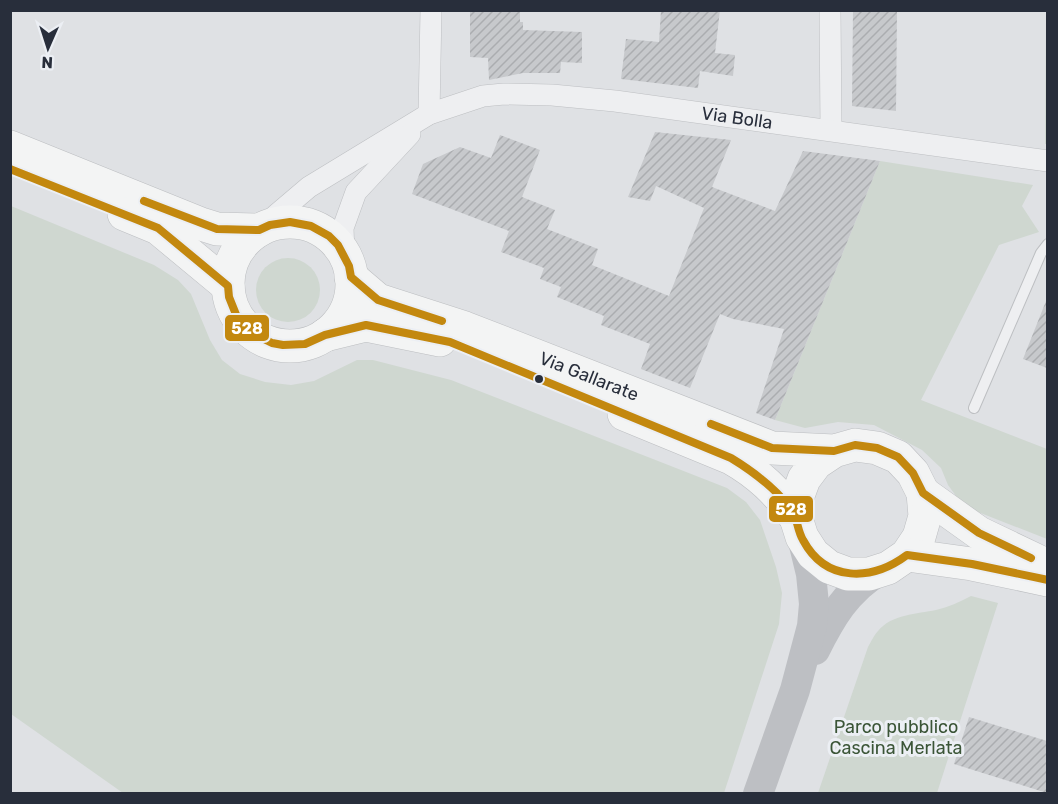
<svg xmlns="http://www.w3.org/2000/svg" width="1058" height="804" font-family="Rubik,sans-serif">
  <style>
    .green { fill: #cfd7d0 }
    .building { fill: url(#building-hatch) }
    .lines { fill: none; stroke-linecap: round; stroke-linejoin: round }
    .lane-casing { stroke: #bdbfc2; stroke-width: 12 }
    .street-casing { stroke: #bdbfc2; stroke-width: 22 }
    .primary-casing { stroke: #bcbec1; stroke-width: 34 }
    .lane { stroke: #eeeff1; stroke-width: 10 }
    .street { stroke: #eeeff1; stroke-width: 21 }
    .secondary { stroke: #bdbfc3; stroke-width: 30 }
    .primary { stroke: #f3f4f4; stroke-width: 33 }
    .bus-1-casing { stroke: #eceff4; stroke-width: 12 }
    .bus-1 { stroke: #c3880f; stroke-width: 8 }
    .bus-dot { fill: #282e3b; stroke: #eceff4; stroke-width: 2 }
    .labels { text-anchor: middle; stroke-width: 6; stroke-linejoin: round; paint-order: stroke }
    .street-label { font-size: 18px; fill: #282e3b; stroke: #eceff4 }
    .park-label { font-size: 18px; fill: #3b5537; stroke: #eceff4 }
    .line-badge { stroke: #eceff4; stroke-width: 2 }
    .badge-label { font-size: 16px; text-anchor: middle; font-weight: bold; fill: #fff }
  </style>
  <defs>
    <pattern id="building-hatch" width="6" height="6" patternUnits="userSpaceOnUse" patternTransform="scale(1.5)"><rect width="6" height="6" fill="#c7c9cc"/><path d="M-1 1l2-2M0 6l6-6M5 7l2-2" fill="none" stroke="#abadb0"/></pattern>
  </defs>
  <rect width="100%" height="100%" fill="#dfe1e4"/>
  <g class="green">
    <polygon points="1047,10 1048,11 1047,144 1045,144 1046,11"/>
    <polygon points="880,161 1033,185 1022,206 1039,232 999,245 921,400 1047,449 1047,539 973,510 959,500 948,485 941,468 922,450 874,425 838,422 805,428 775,420"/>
    <polygon points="11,206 154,265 178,280 191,294 210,340 222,360 240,374 265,382 291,385 314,381 357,360 373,360 451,380 727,488 746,502 760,520 776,567 782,593 779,624 724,793 123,793 11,714"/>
    <circle cx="288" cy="290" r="32"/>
    <path d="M 971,596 L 998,603 L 937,793 L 818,793 L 868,647 C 871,642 874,635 878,631 C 892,614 917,614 936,610 C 948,607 960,602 971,596 Z"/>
  </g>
  <g class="building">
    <polygon points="470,10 520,10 520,22 523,22 523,30 582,32 582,63 561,62 560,73 523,73 489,80 488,58 470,57"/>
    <polygon points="661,10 720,10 715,53 735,55 733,76 700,71 698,88 621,79 626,39 659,42"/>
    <polygon points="853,10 897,10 896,111 852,106"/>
    <polygon points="655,132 731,140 712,187 775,211 803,151 880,161 775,420 756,413 784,329 733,319 720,314 690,388 641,369 650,344 601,325 604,316 557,297 561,287 540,279 544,268 501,252 509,231 412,194 423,164 460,147 491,158 500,135 540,150 522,197 555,210 547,229 598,249 592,265 669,296 704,208 656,186 650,201 628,197"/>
    <polygon points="1046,301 1047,301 1047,368 1023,359"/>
    <polygon points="969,717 1047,741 1047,793 954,764"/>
  </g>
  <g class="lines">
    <g class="lane-casing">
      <polyline id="lane" points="974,408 1041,253 1048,244"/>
    </g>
    <g class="street-casing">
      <g id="street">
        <polyline points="830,10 831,130"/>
        <polyline points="429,114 431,10"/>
        <path id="s1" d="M 270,225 L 276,215 L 309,187 L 429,114 L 483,96 L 504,94 L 552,95 L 615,101 L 1048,161"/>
        <polyline points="344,255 343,228 356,192 410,134"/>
      </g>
    </g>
    <g class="primary-casing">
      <g id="primary">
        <polyline points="10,147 201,224 217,229 259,230"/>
        <polyline points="124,214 158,228 228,286"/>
        <circle cx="290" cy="284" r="62"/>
        <path id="s2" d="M 351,277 L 378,300 L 465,328 L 772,448 L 834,451 L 855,445 L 877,448 L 898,457 L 913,473 L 923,493 L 925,516 L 919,537 L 907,555 L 888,568 L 869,574 L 848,574 L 829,567 L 813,554 L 802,537 L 796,518 L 797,498 L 804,479 L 816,463 L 834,451"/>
        <polyline points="325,335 366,325 440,340"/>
        <path d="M 624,414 L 731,458 C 759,474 778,492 796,518"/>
        <polyline points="923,493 979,533 1048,566"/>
        <polyline points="907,555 972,564 1048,580"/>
      </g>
    </g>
    <use href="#lane" class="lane"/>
    <use href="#street" class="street"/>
    <g class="secondary">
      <path d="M 815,650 C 831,618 847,590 879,571"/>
      <polyline points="758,794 795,690 812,626 814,604 811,574 802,537"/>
    </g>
    <use href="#primary" class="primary"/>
    <g class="bus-1-casing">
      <g id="bus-1">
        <path d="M 10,169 L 158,228 L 228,286 L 229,297 L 237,317 L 252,333 L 272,343 L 283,345 L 305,344 L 325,335 L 366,325 L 450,342 L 731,458 C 754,472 775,488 791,509 C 798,519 797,530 803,540 C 826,583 872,581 907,555 L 972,564 L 1048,580"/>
        <polyline points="144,201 217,229 259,230 270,225 290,222 311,226 329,236 338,245 349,266 351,277 378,300 442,321"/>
        <polyline points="711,424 772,448 834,451 855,445 877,448 898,457 913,473 923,493 979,533 1031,558"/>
      </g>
    </g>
    <use href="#bus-1" class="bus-1"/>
  </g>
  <circle class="bus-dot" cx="539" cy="379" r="5"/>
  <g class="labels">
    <g class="street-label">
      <text dy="6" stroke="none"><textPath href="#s1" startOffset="508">Via Bolla</textPath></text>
      <text dy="6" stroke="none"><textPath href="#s2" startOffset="260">Via Gallarate</textPath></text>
    </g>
    <g class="park-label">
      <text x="896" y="733">Parco pubblico<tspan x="896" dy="21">Cascina Merlata</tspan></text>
    </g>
  </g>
  <g class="line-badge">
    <rect x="224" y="314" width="46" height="28" rx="6" fill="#c3880f"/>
    <rect x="768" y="495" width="46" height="28" rx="6" fill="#c3880f"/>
  </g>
  <g class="badge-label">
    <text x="247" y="334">528</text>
    <text x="791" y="515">528</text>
  </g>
  <rect width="1058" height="804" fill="none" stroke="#282e3b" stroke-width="24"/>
  <g transform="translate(48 48) rotate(183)" stroke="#eceff4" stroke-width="4.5" paint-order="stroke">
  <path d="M0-4.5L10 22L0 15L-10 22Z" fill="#282e3b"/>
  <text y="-9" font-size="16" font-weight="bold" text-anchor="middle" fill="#282e3b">N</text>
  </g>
</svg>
